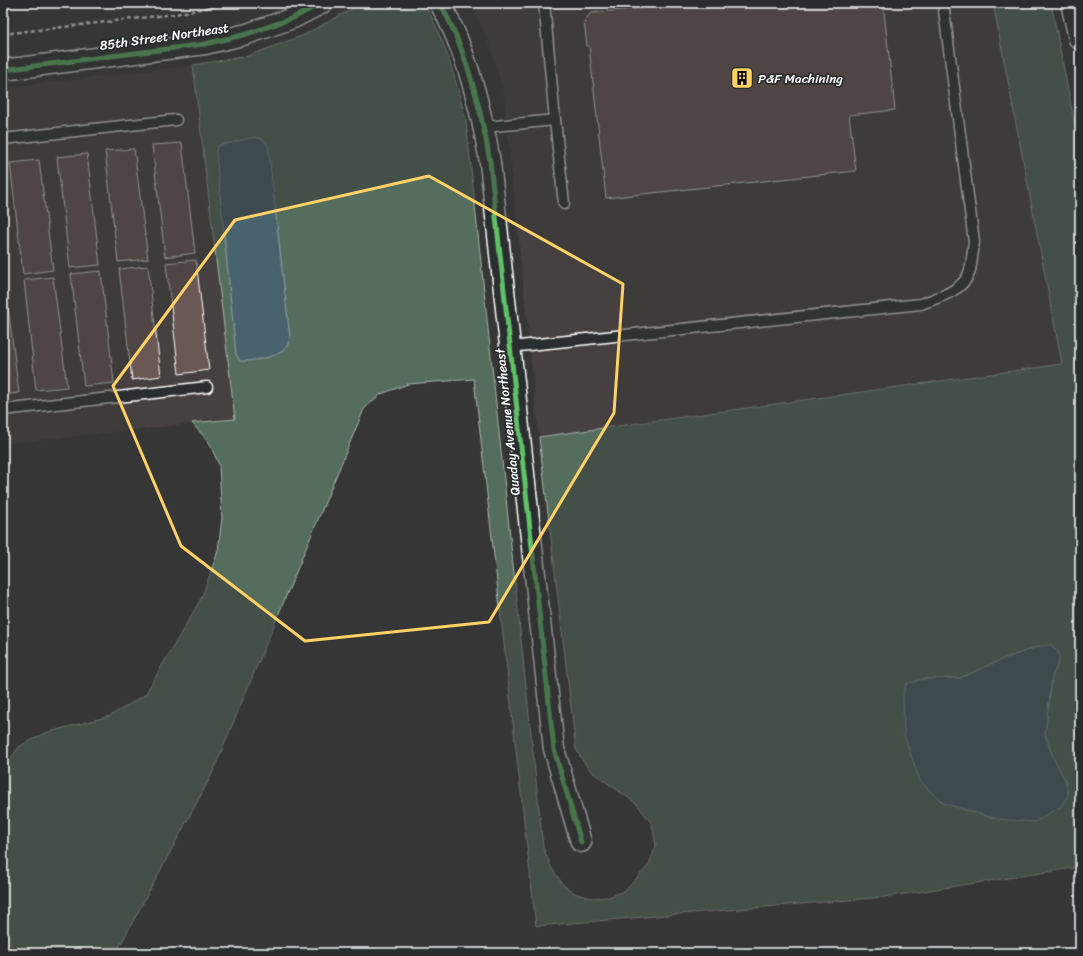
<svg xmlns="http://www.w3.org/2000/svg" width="1083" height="956" font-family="Sriracha,sans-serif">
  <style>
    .built { fill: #47403f }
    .green { fill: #546d5c; stroke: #aab6ae; fill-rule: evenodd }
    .water { fill: #4a646e; stroke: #92a2a8 }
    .building { fill: #6b5955; stroke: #fff }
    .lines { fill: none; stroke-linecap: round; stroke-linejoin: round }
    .lane-casing { stroke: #fff; stroke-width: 13 }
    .street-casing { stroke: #fff; stroke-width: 23 }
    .highway-casing { stroke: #fff; stroke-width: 25 }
    .path { stroke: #fff; stroke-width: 2.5; stroke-dasharray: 4 3; stroke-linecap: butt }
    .lane { stroke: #2a2d2e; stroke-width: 10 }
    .street { stroke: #2a2d2e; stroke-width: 20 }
    .highway { stroke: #2a2d2e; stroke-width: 22 }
    .cycleway-casing { stroke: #2a2d2e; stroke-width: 8 }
    .cycleway { stroke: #61c268; stroke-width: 5 }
    .marked { fill: none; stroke: #ffd166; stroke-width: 3; stroke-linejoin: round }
    .labels { text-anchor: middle; stroke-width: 3.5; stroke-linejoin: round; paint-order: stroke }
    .street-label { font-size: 13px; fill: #fff; stroke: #2a2d2e }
    .poi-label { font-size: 13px; fill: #fff; stroke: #2a2d2e; text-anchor: start }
  </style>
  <rect width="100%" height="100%" fill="#373636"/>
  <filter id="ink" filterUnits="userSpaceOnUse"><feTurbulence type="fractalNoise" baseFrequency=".025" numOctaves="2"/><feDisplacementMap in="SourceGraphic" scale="8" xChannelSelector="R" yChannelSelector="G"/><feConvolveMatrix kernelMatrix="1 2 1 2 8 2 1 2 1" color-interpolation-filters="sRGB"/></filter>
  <g filter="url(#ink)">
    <g class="built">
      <polygon points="471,3 993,3 1062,364 539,437 503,90 491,49"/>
      <polygon points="193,65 235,419 3,444 3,88"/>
    </g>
    <path class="green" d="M 363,3 L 424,3 C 445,40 456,80 466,121 L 543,847 L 551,867 L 563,885 L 576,894 L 593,898 L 609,897 L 626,890 L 649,865 L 656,845 L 652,824 L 637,804 L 592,772 L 583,761 L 576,749 L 539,437 L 1062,364 L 993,3 L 1051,3 L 1080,151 L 1080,458 L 1078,448 L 1080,462 L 1080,867 L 884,897 L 536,926 L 474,379 L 408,384 L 381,394 L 364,409 L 211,776 L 116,953 L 3,953 L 3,769 L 20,746 L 45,733 L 110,716 L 145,695 L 202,597 L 218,551 L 222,518 L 219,465 L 209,442 L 192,423 L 235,419 L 193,65 L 248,56 L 304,35 ZM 1040,646 L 1059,661 L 1052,677 L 1045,734 L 1052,755 L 1066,782 L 997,819 L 943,803 L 920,781 L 923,679 L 960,678 L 1003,659 Z"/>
    <g class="water">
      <path d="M 255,137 L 262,139 L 268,145 L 290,338 C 289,342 287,347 284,350 C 277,357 249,362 240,361 L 236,354 L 216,153 L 217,146 Z"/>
      <polygon points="1051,645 1059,653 1059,661 1052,677 1045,734 1052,755 1066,782 1068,796 1061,806 1035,822 997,819 943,803 920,781 904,735 903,696 906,684 923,679 960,678 1003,659 1040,646"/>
    </g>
    <g class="building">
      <polygon points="693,3 883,3 895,110 849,115 856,171 606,198 589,46 587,46 584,21 591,13"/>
      <polygon points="182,143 195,253 165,257 152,145"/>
      <polygon points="134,149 148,259 118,262 105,151"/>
      <polygon points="87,154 100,265 70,268 57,157"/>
      <polygon points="39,160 53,270 23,274 10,163"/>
      <polygon points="3,255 5,276 3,276"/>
      <polygon points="196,260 209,370 179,374 166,263"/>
      <polygon points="148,266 161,376 132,380 119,269"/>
      <polygon points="101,271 114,383 84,386 71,274"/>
      <polygon points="53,277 67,387 36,390 24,280"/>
      <polygon points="3,283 5,283 19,393 3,395"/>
    </g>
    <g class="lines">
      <g class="lane-casing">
        <g id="lane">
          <polyline points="555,120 564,204"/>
          <polyline points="484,127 555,120 544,3"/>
          <polyline points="3,139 176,120"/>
          <path d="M 510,347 L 921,304 C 937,298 966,290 970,270 C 972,261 973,251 974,242 L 943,3"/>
          <polyline points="3,410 207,387"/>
        </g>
      </g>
      <g class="street-casing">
        <g id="street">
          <path d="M 440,3 C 467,51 481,108 490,162 L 554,749 L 581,842"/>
          <polyline points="3,70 205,44 247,34 293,18 322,3"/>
        </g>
      </g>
      <g class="highway-casing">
        <polyline id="highway" points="1072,3 1080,38"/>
      </g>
      <polyline class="path" points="3,34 175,14 232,3"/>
      <use href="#lane" class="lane"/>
      <use href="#street" class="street"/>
      <use href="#highway" class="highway"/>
      <g class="cycleway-casing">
        <g id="cycleway">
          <path d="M 440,3 C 467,51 481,108 490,162 L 554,749 L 581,842"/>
          <polyline points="3,70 205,44 247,34 293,18 322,3"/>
        </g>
      </g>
      <use href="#cycleway" class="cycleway"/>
    </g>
  </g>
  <path d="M0 0H1083V956H0ZM 429,176 L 623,284 L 614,413 L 489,622 L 305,641 L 181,546 L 113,386 L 235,220 Z" fill="#373636" fill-opacity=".55" fill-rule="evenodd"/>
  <path class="marked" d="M 429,176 L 623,284 L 614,413 L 489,622 L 305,641 L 181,546 L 113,386 L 235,220 Z"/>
  <defs>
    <g id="building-square" transform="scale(1.15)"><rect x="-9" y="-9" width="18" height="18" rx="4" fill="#ffd166" stroke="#2a2d2e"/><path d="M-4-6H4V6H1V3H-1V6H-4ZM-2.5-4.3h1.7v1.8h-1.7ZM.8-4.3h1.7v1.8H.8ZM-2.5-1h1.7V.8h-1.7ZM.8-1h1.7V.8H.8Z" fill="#111"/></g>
  </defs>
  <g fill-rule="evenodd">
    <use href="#building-square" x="742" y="78"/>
  </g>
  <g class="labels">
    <g class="street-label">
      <text transform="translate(164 36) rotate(-8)" y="5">85th Street Northeast</text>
      <text transform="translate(507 422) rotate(-96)" y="5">Quaday Avenue Northeast</text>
    </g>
    <g class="poi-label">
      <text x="758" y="83">P&amp;F Machining</text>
    </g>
  </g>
  <rect width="1083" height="956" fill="none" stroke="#2a2d2e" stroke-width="16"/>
  <rect x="8" y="8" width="1067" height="940" fill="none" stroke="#fff" stroke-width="1.5" filter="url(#ink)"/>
</svg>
